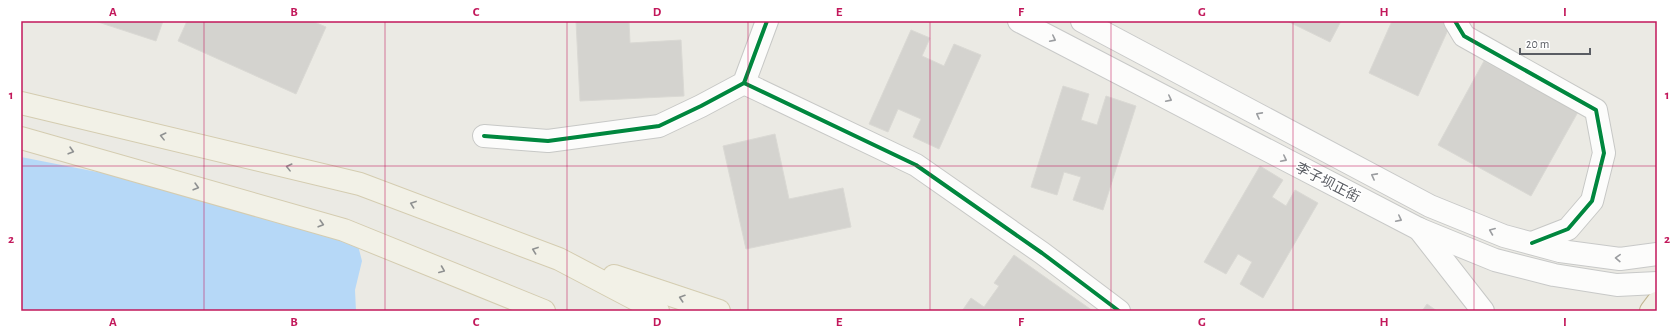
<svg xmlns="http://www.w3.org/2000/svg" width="1678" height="332" font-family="'Alegreya Sans','Noto Sans SC',sans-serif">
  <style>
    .water { fill: #b6d8f7 }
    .building { fill: #d4d3cf; stroke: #dad9d4 }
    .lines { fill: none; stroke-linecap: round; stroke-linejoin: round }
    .minor-casing { stroke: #c7c8c6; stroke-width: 24 }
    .secondary-casing { stroke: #c8c9c8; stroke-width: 24 }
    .primary-casing { stroke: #d4ccb0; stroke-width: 24 }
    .trunk-casing { stroke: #c2b692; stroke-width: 24 }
    .minor { stroke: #fcfcfb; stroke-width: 22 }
    .secondary { stroke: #fcfcfb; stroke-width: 22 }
    .primary { stroke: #f2f1e7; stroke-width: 22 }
    .trunk { stroke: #f0eee4; stroke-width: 22 }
    .cycleway-casing { stroke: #fff; stroke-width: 6 }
    .cycleway { stroke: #00873e; stroke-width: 4 }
    .oneway { stroke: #9b9da0 }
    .oneway2 { stroke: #8f9191 }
    .grid { fill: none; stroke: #c2185b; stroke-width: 1; stroke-opacity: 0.55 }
    .labels { text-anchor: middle; stroke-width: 3; stroke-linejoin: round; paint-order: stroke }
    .street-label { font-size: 14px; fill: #5a5d63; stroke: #fff }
    .neatline { fill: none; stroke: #c2185b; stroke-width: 1.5 }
    .grid-label { font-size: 13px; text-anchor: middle; font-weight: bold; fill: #c2185b }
  </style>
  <rect width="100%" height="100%" fill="#ebeae4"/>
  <polygon class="water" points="21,157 352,222 362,261 355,290 356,311 21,311"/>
  <g class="building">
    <polygon points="95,21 163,21 156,41"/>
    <polygon points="187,21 312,21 326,27 296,94 178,41"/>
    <polygon points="576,21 629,21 630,43 681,40 684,96 580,101"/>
    <polygon points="1287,21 1341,21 1330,42"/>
    <polygon points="1392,21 1452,21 1418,96 1369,73"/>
    <polygon points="911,30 930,38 922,56 944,66 954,44 981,55 939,149 913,137 921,119 898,109 888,132 869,124"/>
    <polygon points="1484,61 1578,112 1531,196 1438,145"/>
    <polygon points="1063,86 1089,94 1081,120 1097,125 1106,96 1136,106 1103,210 1073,200 1081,177 1064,172 1057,195 1031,187"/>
    <polygon points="775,134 789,199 843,188 851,227 746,249 723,146"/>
    <polygon points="1260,166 1283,180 1272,197 1286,206 1295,190 1318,203 1263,298 1240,284 1252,262 1238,254 1226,274 1204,262"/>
    <polygon points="1014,255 1093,311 962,311 971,298 984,307 999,286 994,283"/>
    <polygon points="1427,304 1437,311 1422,311"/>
  </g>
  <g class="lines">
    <g class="minor-casing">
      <g id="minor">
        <polyline points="1455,21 1464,36 1596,110 1604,153 1592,201 1568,229 1532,243"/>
        <polyline points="744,83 916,165 1042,253 1119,311"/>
        <polyline points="484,136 548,141 659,126 701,106 744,83 767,21"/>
        <polyline points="1419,229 1483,311"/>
      </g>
    </g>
    <g class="secondary-casing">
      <g id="secondary">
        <polyline points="1019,21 1419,229 1495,260 1554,275 1617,285 1657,283"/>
        <polyline points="1082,21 1430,206 1504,236 1560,251 1620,259 1657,254"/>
      </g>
    </g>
    <g class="primary-casing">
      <g id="primary">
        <polyline points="21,103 360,184 559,259 658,311"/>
        <polyline points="21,138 344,230 544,311"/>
        <polyline points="614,276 719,311"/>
      </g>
    </g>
    <g class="trunk-casing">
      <polyline id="trunk" points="1651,311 1657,303"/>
    </g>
    <use href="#minor" class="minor"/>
    <use href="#secondary" class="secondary"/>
    <use href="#primary" class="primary"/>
    <use href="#trunk" class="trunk"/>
    <g class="cycleway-casing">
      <g id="cycleway">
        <polyline points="1455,21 1464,36 1596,110 1604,153 1592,201 1568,229 1532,243"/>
        <polyline points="744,83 916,165 1042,253 1119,311"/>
        <polyline points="484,136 548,141 659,126 701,106 744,83 767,21"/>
      </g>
    </g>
    <use href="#cycleway" class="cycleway"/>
  </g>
  <defs><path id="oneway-chevron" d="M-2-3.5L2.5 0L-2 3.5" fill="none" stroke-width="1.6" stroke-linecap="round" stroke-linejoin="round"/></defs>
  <g class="oneway">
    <use href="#oneway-chevron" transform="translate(1053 39) rotate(27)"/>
    <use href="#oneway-chevron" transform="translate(1169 99) rotate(27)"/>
    <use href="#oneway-chevron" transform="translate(1259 115) rotate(-152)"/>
    <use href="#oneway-chevron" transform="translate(1284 159) rotate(27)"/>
    <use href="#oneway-chevron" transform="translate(1374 176) rotate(-152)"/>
    <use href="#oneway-chevron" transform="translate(1399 219) rotate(27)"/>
    <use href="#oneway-chevron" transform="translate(1492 231) rotate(-158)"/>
    <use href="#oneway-chevron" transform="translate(1618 258) rotate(-178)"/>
  </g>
  <g class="oneway2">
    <use href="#oneway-chevron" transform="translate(163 136) rotate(-166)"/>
    <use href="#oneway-chevron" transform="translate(71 151) rotate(16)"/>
    <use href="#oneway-chevron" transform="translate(289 167) rotate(-166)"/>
    <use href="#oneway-chevron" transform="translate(196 187) rotate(16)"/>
    <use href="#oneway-chevron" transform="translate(413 204) rotate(-160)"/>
    <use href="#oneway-chevron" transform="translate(321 224) rotate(16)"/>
    <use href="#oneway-chevron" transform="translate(535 250) rotate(-160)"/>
    <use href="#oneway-chevron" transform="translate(442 270) rotate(22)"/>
    <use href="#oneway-chevron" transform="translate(682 298) rotate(-162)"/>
  </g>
  <path class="grid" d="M 204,21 L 204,311M 385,21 L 385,311M 567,21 L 567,311M 748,21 L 748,311M 930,21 L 930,311M 1111,21 L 1111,311M 1293,21 L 1293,311M 1474,21 L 1474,311M 21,166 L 1657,166"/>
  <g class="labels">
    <g class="street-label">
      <text transform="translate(1328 182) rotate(27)" y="5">李子坝正街</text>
    </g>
  </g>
  <rect width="1678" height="332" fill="none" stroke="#ffffff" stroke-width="44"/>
  <path d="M1520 48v6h70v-6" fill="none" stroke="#5a5d63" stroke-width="2"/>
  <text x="1526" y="48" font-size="12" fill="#5a5d63" stroke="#ffffff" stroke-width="3" paint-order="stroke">20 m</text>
  <rect x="22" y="22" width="1634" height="288" class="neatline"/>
  <g class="grid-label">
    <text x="113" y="16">A</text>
    <text x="294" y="16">B</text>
    <text x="476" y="16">C</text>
    <text x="657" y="16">D</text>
    <text x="839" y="16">E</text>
    <text x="1021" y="16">F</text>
    <text x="1202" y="16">G</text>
    <text x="1384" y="16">H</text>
    <text x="1565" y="16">I</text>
    <text x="11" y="99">1</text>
    <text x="1667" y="99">1</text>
    <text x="11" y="243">2</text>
    <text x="1667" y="243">2</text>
    <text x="113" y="326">A</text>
    <text x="294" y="326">B</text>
    <text x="476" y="326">C</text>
    <text x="657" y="326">D</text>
    <text x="839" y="326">E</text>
    <text x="1021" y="326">F</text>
    <text x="1202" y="326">G</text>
    <text x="1384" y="326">H</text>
    <text x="1565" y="326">I</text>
  </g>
</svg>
